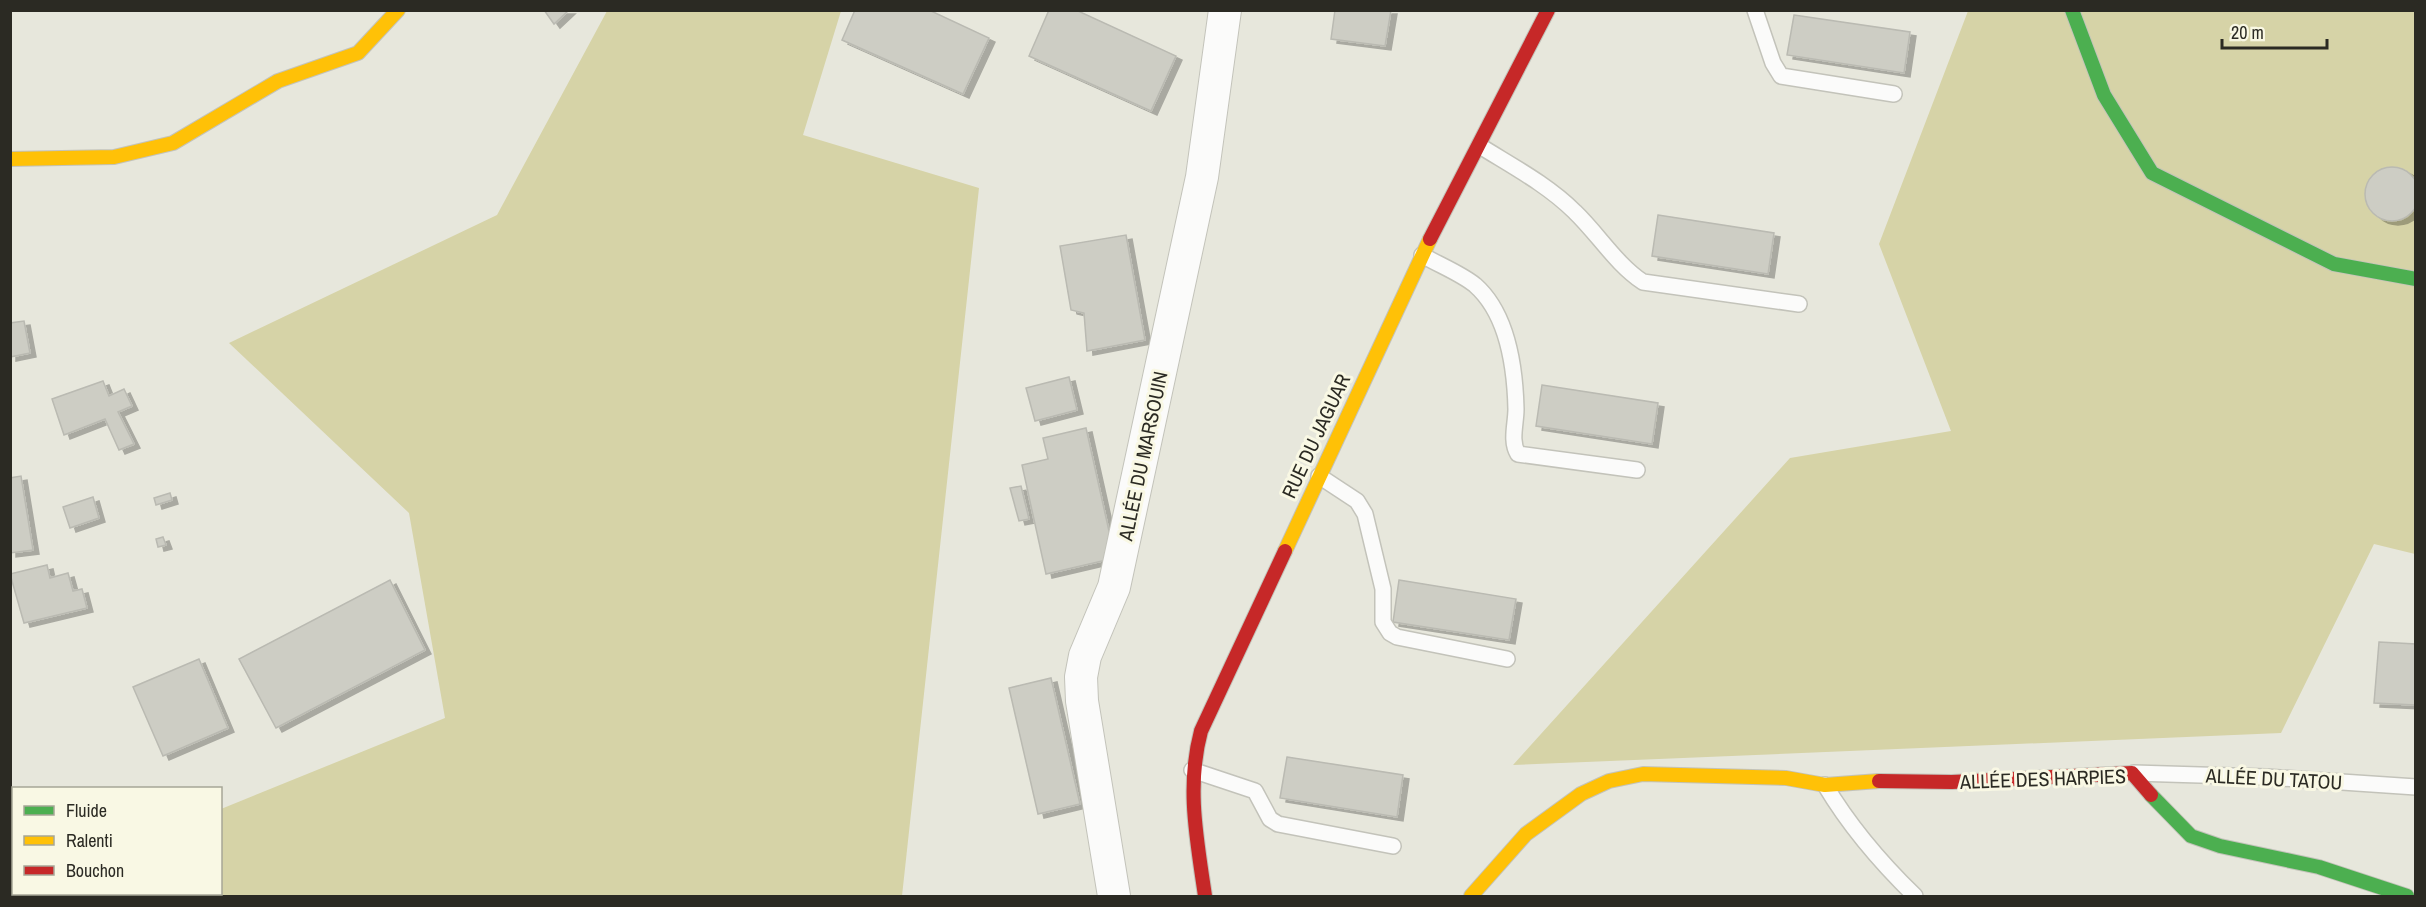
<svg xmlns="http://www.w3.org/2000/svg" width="2426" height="907" font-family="'Archivo Narrow',sans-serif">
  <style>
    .green { fill: #d6d3a7 }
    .building { fill: #cdcdc4; stroke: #babab2; stroke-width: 1.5; filter: url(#shadow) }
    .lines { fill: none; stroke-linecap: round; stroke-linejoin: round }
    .lane-casing { stroke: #c3c3ba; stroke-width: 18 }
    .street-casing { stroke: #c3c3ba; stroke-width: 34 }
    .fast-casing { stroke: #c3c3ba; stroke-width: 16 }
    .slow-casing { stroke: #c3c3ba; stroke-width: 16 }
    .jam-casing { stroke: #c3c3ba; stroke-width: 16 }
    .lane { stroke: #fbfbfa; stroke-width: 15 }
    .street { stroke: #fbfbfa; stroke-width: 32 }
    .fast { stroke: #4caf50; stroke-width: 14 }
    .slow { stroke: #ffc107; stroke-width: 14 }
    .jam { stroke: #c62828; stroke-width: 14 }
    .labels { text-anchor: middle; stroke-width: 6; stroke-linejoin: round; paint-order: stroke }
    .street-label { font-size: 20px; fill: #2b2a23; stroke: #f9f8e4 }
  </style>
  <defs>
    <filter id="shadow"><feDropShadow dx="6" dy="4" stdDeviation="0" flood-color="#0004"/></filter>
  </defs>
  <rect width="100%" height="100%" fill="#e7e7dc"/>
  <g class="green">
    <polygon points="607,11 841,11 803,135 979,188 902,896 74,896 73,894 220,894 221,809 445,718 409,513 229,343 497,215"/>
    <polygon points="1968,11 2415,11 2415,554 2374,544 2281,733 1513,765 1790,458 1951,431 1879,244"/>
  </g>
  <g class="building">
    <polygon points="544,10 569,10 554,24"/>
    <polygon points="855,10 929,10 989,38 963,94 842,40"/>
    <polygon points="1049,10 1076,10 1176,56 1151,111 1029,56"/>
    <polygon points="1335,10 1391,10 1385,46 1331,39"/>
    <polygon points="1794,15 1910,32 1904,73 1787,55"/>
    <circle cx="2392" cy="194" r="27"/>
    <polygon points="1658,215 1774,233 1768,274 1652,256"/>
    <polygon points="1126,235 1145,340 1087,351 1084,313 1071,310 1060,246"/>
    <polygon points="24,321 30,353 10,357 10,323"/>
    <polygon points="1069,377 1077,410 1035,421 1026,388"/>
    <polygon points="103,381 109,396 124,389 132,406 118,412 134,444 119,450 105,419 64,435 52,399"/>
    <polygon points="1542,385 1658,403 1652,444 1536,426"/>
    <polygon points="1086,428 1115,558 1046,574 1022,465 1048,459 1043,438"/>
    <polygon points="21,476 33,550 10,553 10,478"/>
    <polygon points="1021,486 1029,519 1019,521 1010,488"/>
    <polygon points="170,493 172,500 156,505 154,498"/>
    <polygon points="93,497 99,518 70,528 63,507"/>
    <polygon points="163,537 166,545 158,547 156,539"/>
    <polygon points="47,565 50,578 68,573 73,591 82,589 87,608 24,623 10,574"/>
    <polygon points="390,580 425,650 276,728 239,659"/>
    <polygon points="1399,580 1516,599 1509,640 1393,622"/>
    <polygon points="2379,642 2416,644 2416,705 2374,703"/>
    <polygon points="199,659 228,728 163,756 133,687"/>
    <polygon points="1051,678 1080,804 1038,814 1009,688"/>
    <polygon points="1287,757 1403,775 1397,817 1280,798"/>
  </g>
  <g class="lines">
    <g class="lane-casing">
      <g id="lane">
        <polyline points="1755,10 1773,63 1781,76 1894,94"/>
        <path d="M 1480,146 C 1512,166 1548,185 1575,212 C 1598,234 1616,264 1643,282 L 1799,304"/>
        <path d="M 1422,255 C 1439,265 1460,273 1475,285 C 1508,314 1515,367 1516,409 C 1516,424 1510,441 1518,454 L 1637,470"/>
        <polyline points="1319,476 1357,501 1365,514 1383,589 1383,622 1390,633 1397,637 1507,659"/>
        <polyline points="1192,770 1255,791 1270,819 1278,824 1393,846"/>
        <polyline points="2134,773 2266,777 2416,787"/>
        <path d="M 1825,785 C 1850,827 1880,862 1915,896"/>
      </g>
    </g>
    <g class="street-casing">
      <polyline id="street" points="1114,896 1082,701 1081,677 1085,656 1114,587 1202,177 1225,10"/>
    </g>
    <g class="fast-casing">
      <g id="fast">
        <polyline points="2072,10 2104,95 2152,173 2334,264 2416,279"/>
        <polyline points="2151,795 2191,836 2220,846 2319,867 2407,896"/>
      </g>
    </g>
    <g class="slow-casing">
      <g id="slow">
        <polyline points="10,159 114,157 173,143 278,81 358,53 398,10"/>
        <polyline points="1285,551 1430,239"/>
        <polyline points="1471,896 1526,834 1581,794 1609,781 1643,774 1786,778 1825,785 1879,781"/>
      </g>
    </g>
    <g class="jam-casing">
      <g id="jam">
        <polyline points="1430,239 1548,10"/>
        <polyline points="1879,781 1952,782 2132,773 2151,795"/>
        <path d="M 1205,896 C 1197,840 1186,787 1201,731 L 1285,551"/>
      </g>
    </g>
    <use href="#lane" class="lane"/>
    <use href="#street" class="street"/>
    <use href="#fast" class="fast"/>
    <use href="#slow" class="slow"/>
    <use href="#jam" class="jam"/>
  </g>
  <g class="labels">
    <g class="street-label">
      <text transform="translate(1316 436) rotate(-65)" y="7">RUE DU JAGUAR</text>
      <text transform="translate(1143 456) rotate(-78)" y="7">ALLÉE DU MARSOUIN</text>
      <text transform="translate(2043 779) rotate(-2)" y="7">ALLÉE DES HARPIES</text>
      <text transform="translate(2274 779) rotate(3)" y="7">ALLÉE DU TATOU</text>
    </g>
  </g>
  <rect width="2426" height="907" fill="none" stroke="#2b2a23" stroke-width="24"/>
  <rect x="12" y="787" width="210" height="108" fill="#f9f8e4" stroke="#a7a697" stroke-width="1.5"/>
  <rect x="24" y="806" width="30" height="9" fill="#4caf50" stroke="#a7a697" stroke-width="1.5"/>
  <text x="66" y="817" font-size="18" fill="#2b2a23">Fluide</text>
  <rect x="24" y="836" width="30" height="9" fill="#ffc107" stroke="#a7a697" stroke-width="1.5"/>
  <text x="66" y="847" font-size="18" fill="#2b2a23">Ralenti</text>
  <rect x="24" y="866" width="30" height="9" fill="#c62828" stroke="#a7a697" stroke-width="1.5"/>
  <text x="66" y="877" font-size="18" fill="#2b2a23">Bouchon</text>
  <path d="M2222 39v9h105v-9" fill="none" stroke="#2b2a23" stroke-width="3"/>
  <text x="2231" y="39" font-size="18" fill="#2b2a23" stroke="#f9f8e4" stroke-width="4.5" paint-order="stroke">20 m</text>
</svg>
